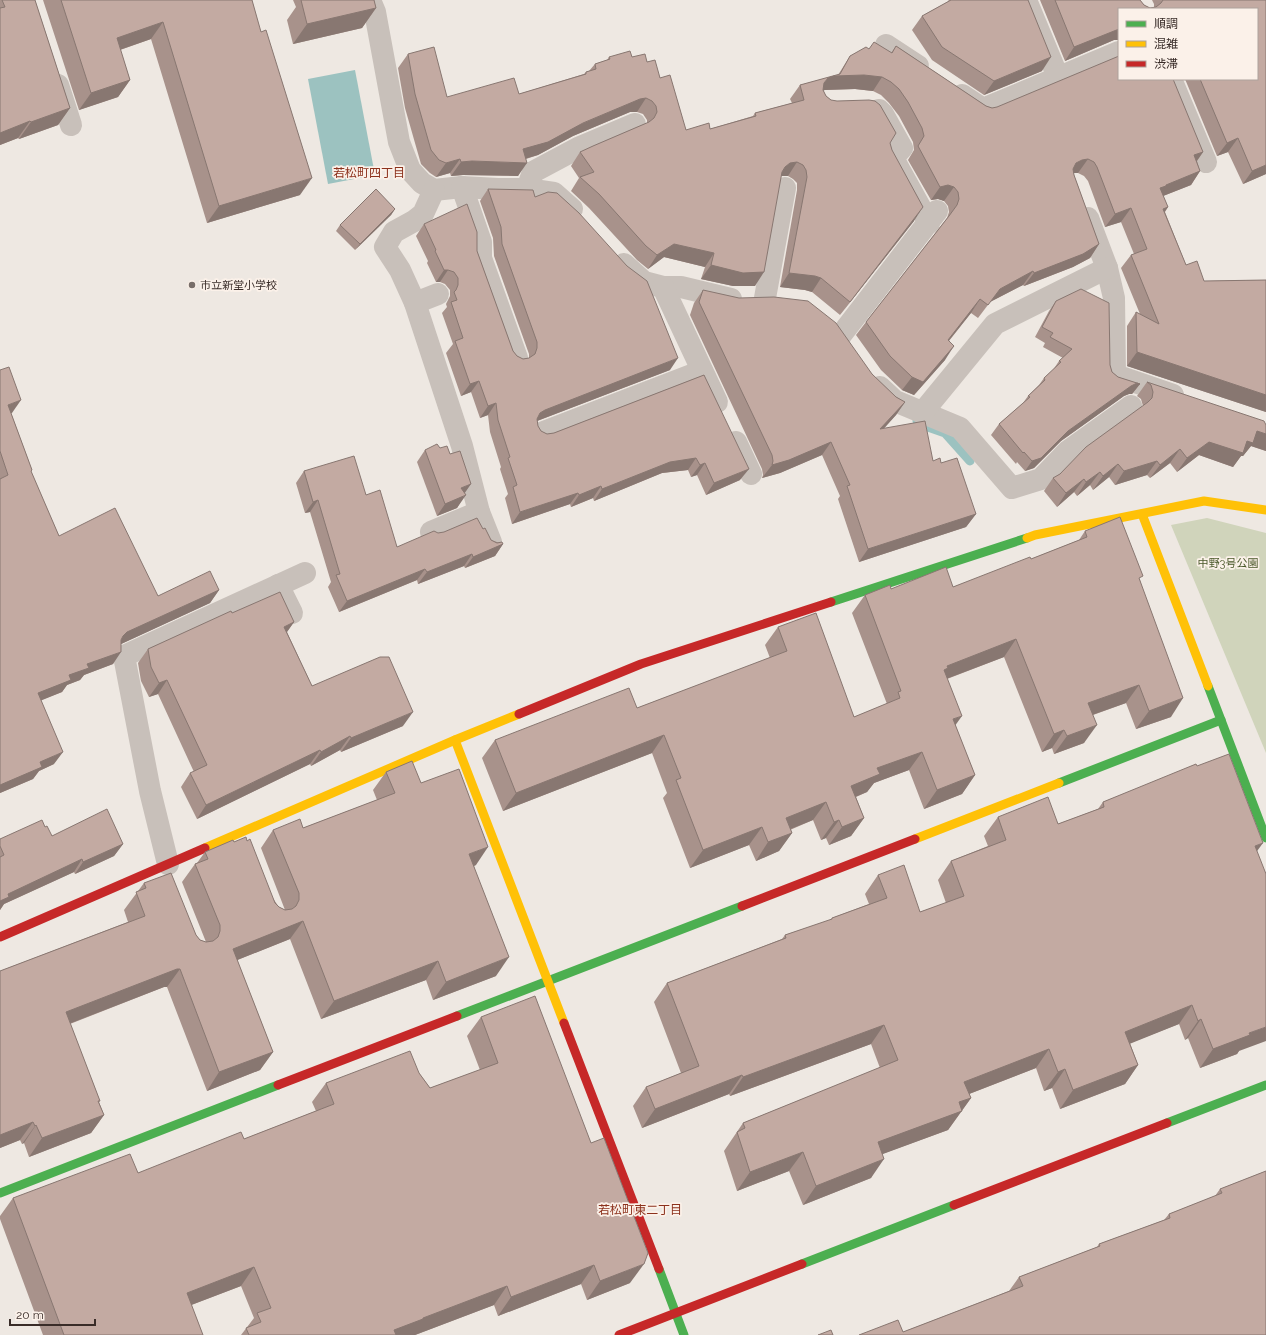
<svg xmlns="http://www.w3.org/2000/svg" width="1266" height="1335" font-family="Raleway,'Noto Sans JP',sans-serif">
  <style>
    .green { fill: #d0d4bb }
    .water { fill: #9cc2c0 }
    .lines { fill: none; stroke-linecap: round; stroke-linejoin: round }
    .stream { stroke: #9cc2c0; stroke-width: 9 }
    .street { stroke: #c8c0ba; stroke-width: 22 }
    .fast { stroke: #4caf50; stroke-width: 9 }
    .slow { stroke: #ffc107; stroke-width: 9 }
    .jam { stroke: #c62828; stroke-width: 9 }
    .wall { fill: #a8928b }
    .shaded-wall { fill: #887771 }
    .building { fill: #c3aaa2; stroke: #887771 }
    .poi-dot { fill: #786e69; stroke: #fbf1e9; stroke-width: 1.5 }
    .labels { text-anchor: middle; stroke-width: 3.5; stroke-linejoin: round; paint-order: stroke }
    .poi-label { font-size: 11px; fill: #392c28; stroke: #fbf1e9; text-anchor: start }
    .park-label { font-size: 11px; fill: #4a582a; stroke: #fbf1e9 }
    .neighbourhood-label { font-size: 12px; fill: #8c311c; stroke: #fbf1e9 }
  </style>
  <rect width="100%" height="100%" fill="#eee8e2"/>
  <polygon class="green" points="1207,518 1266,533 1266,753 1171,525"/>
  <polygon class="water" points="355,70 375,175 328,184 308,79"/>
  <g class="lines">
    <polyline class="stream" points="917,421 925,426 945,433 970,461"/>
    <g class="street">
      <polyline points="370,0 375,12 399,142 410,170 422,183 434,190 462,187 498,189 527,189 554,193 572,209"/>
      <polyline points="1026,0 1058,77"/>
      <polyline points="886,45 918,66"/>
      <polyline points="1171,79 1206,162"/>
      <polyline points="58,85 71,125"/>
      <polyline points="962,95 983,109 1119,52"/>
      <polyline points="879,110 883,114 902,148 893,158 929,223"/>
      <polyline points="462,187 481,242 481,258 517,358"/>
      <polyline points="527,189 533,172 578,148 635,124"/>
      <polyline points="1088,218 1107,268 1114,298 1115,375 1173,395"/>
      <polyline points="624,264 644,282 663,287 681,287 731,299"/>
      <polyline points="663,287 717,402"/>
      <polyline points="765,298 785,188"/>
      <polyline points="415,303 438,294"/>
      <polyline points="841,335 937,211"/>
      <polyline points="880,387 895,401 960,428 1012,488 1041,479 1068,451 1131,406"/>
      <polyline points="922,413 995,324 1107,268"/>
      <polyline points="541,433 702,371"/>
      <polyline points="736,442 751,474"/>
      <polyline points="479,512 491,542"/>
      <polyline points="431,532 479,512 462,446 415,303 400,270 385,247 394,232 414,221 423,214 434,190"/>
      <polyline points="278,585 292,613"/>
      <polyline points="168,864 150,791 124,656 305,573"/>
    </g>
    <g class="fast">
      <polyline points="831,602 1027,538"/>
      <polyline points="1208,686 1266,838"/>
      <polyline points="1059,783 1221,720"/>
      <polyline points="457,1016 742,906"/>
      <polyline points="1167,1123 1266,1085"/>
      <polyline points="0,1193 278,1085"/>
      <polyline points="802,1264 954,1205"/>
      <polyline points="659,1269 684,1335"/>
    </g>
    <g class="slow">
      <polyline points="1142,514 1208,686"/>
      <polyline points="1027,538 1035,535 1204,501 1266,510"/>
      <polyline points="455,740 564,1023"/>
      <polyline points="915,839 1059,783"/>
      <polyline points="205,848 455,740 519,714"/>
    </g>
    <g class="jam">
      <polyline points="519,714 641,664 831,602"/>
      <polyline points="742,906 915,839"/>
      <polyline points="0,937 205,848"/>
      <polyline points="564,1023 659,1269"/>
      <polyline points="278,1085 457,1016"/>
      <polyline points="954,1205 1167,1123"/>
      <polyline points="619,1335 802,1264"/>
    </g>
  </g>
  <g class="wall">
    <polygon points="0,0 35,0 70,108 58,125 19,139 18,138 0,145"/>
    <polygon points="43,0 252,0 300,195 207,223 151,39 120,50 130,80 118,97 79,110"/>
    <polygon points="293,0 374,0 376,8 362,28 293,44 287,20 296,7"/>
    <polygon points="948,0 1028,0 1042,71 984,95 932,60 912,30 922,16 949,1"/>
    <polygon points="1040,0 1140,0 1144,5 1150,8 1154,7 1154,4 1152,0 1266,0 1266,174 1243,184 1228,152 1217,156 1185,79 1257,79 1119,9 1114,40 1065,61"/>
    <polygon points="896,46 986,106 992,108 1203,152 1197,161 1200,171 1191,185 1163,196 1168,207 1165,212 1186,265 1204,281 1266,280 1266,412 1127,366 1127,326 1136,312 1140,314 1121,268 1131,255 1134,254 1121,222 1105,227 1088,181 1084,176 1078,173 1074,173 1074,175 1099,244 1090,258 1073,267 1024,286 1023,285 990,302 978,318 971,313 949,341 945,360 914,395 902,390 881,370 856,335 866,322 947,218 949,212 948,206 944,201 938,199 931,200 908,160 914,150 913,142 899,116 889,103 881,95 873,91 855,89 823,90 826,96 831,100 890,143 892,150 914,221 840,315 812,292 805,290 780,287 797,190 797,183 793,179 788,176 781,176 755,286 733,286 701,279 705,267 664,257 648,269 637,260 589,208 571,191 579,178 571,166 580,152 647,123 647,120 643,114 637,112 630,112 573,136 538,155 526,159 518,176 463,175 451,176 450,173 436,177 430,173 421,164 405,108 398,68 408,54 447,97 519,94 584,74 586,72 589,71 595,64 607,60 609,57 632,57 647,62 660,78 686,130 710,129 753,116 755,113 792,103 790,99 800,85 838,75 850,56 869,49 891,53"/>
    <polygon points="488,189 535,197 670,370 537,421 538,426 541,431 547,434 554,433 704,375 740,480 706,495 697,475 691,477 688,470 662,473 594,501 593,498 571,507 570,504 512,524 505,498 508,494 500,469 501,467 490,432 488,415 480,418 471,392 461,396 446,353 453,344 442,313 447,307 446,304 450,296 450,290 445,284 440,282 436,282 427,263 428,261 416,236 424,224 477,251 513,351 517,356 523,359 529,358 529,354 494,256 493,238 480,201"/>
    <polygon points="395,209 391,215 355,250 336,231 340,225"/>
    <polygon points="703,290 872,374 896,397 905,402 896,415 883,429 933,461 941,463 976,514 966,527 859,562 838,499 840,496 822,455 780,473 762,478 763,475 762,469 690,315 694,303"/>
    <polygon points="1056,301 1110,365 1112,372 1118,377 1140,384 1132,394 1129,394 1124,396 1061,441 1034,468 1025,471 1017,462 1016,464 991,435 999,424 1023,403 1028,396 1039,385 1044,378 1053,370 1059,361 1063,358 1043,347 1045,343 1035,337 1049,311"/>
    <polygon points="0,370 12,413 11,413 32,470 31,472 59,536 158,596 219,590 210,603 121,644 113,664 84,675 80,680 67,685 62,692 41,700 54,764 39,771 33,779 0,793"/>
    <polygon points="1147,382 1265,424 1266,425 1266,451 1251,446 1243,456 1241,456 1233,467 1199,455 1177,472 1170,463 1150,478 1147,475 1115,485 1109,477 1093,490 1090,485 1077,496 1074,492 1057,507 1044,491 1053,478 1060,474 1143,406 1141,399 1137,396"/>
    <polygon points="425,450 465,493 457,508 437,516 417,462"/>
    <polygon points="304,471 366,495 397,547 438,533 483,529 491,540 503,544 495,556 465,568 464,566 418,584 417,580 339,612 328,587 331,582 310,512 305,513 296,483"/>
    <polygon points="1085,531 1140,580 1171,717 1136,729 1126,703 1093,715 1084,743 1054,754 1052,748 1042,752 1004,657 947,679 955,725 975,775 962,794 924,809 909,770 874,783 867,792 856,797 864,818 851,836 829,845 826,838 821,840 813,820 790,830 792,833 779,851 756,861 749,845 690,868 663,798 667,793 652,753 503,811 482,758 495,740 637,708 770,658 765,645 778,627 854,717 887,704 852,613 865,595 891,589 953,587 1031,559 1079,540"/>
    <polygon points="232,613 294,622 287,632 312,686 403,726 341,752 340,750 311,766 310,764 197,819 181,787 190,773 194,772 158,694 149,697 141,681 138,663 148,649"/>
    <polygon points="1197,766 1257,852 1239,1051 1237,1054 1200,1068 1188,1038 1185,1040 1179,1024 1130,1043 1138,1065 1125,1084 1060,1109 1052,1088 1044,1091 1036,1068 969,1094 971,1098 948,1130 882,1154 871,1178 803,1205 789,1171 737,1191 724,1151 743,1123 880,1068 871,1044 730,1096 729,1094 642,1128 633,1106 646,1087 681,1073 654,1002 667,983 782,939 785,935 831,920 832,918 869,904 865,894 878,875 920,912 946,903 938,880 951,861 988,846 984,836 998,817 1058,824 1098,809 1103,802"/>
    <polygon points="386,772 421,783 476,865 474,866 496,976 433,1000 426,980 321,1019 290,939 237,960 273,1052 260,1070 207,1091 167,987 164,987 70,1024 100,1101 99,1102 104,1115 91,1133 29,1157 24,1143 22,1144 20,1140 0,1148 0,971 128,922 124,910 144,883 196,935 200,940 206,942 182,882 195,864 197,863 205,852 234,842 279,907 285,910 261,848 273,830 303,828 377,800 373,790"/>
    <polygon points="45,827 52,836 123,844 114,856 75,874 74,872 4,904 0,910 0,839"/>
    <polygon points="481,1017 630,1283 587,1300 581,1284 498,1316 494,1305 415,1335 241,1335 254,1318 241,1286 191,1305 203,1335 43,1335 0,1219 0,1216 13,1198 138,1173 244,1139 316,1111 312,1102 326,1083 419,1073 430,1088 480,1070 467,1036"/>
    <polygon points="1266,1171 1266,1335 903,1332 1009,1291 1019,1277 1097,1247 1099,1244 1164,1220 1169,1214 1215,1196 1220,1189"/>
  </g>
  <g class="shaded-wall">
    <polygon points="376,8 362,28 293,44 307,24"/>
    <polygon points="163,22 151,39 105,55 117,38"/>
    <polygon points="1119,29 1119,40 1114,40 1065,61 1074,47"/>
    <polygon points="1051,57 1042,71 984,95 994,81"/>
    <polygon points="864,75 882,77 873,91 855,89 825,90 819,92 824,83 828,78 834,76"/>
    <polygon points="130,80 118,97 79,110 91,93"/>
    <polygon points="646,98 637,112 630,112 573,136 538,155 514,162 523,149 640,99"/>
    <polygon points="70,108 58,125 19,139 31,122"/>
    <polygon points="30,121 18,138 0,145 0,133"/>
    <polygon points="1238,138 1228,152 1217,156 1227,143"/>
    <polygon points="1203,152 1194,165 1194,155"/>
    <polygon points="460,159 450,173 436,177 446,163"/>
    <polygon points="1088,159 1078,173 1072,173 1067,177 1076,163 1082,160"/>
    <polygon points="472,161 527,163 518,176 463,175 451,176 461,162"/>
    <polygon points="797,162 788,176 780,176 785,167 790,163"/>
    <polygon points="1266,165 1266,174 1243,184 1252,171"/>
    <polygon points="1200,171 1191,185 1158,198 1160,188 1166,185"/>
    <polygon points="312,178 300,195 207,223 219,206"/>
    <polygon points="948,185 954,187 944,201 938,199 931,200 940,187"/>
    <polygon points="923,207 914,221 840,315 850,302"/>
    <polygon points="1168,207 1158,221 1163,209"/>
    <polygon points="1131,208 1121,222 1105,227 1115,214"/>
    <polygon points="395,209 391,215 355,250 360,244"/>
    <polygon points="674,244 714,253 705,267 664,257 648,269 657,255"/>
    <polygon points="1099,244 1090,258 1073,267 1024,286 1034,273"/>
    <polygon points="711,265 764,272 755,286 733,286 701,279"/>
    <polygon points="444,270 448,270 440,282 436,282"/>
    <polygon points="1033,271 1023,285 990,302 978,318 1000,289"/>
    <polygon points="789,273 815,276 821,278 812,292 805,290 780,287"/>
    <polygon points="980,299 971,313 938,354 948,340"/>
    <polygon points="954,346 945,360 914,395 902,390 912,377"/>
    <polygon points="1137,352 1266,395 1266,412 1127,366"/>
    <polygon points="678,358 670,370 537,421 532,425 540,413 545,410"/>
    <polygon points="479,381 471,392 461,396 470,384"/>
    <polygon points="1137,383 1140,384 1132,394 1129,394 1124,396 1061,441 1034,468 1025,471 1032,461 1068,431 1131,386"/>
    <polygon points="21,400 12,413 0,417 8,405"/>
    <polygon points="905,402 896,415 871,443 880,429"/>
    <polygon points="496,403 488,415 480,418 488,406"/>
    <polygon points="1257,431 1266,434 1266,451 1251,446 1243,456 1241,456 1233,467 1199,455 1177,472 1187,458 1209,442 1247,441"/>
    <polygon points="831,442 822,455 780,473 762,478 772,465"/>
    <polygon points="1180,449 1170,463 1150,478 1160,465"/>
    <polygon points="696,458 688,470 662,473 594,501 602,489 670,462"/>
    <polygon points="1157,461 1147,475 1115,485 1124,471"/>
    <polygon points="705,463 697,475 691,477 700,465"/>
    <polygon points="1118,464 1109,477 1093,490 1103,476"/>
    <polygon points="749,469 740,480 706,495 714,483"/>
    <polygon points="1100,472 1090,485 1077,496 1086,482"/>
    <polygon points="1084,479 1074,492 1057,507 1066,493"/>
    <polygon points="471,484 462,497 466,495 457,508 437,516 445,504 461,488"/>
    <polygon points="601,486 593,498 571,507 579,495"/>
    <polygon points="578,493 570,504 512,524 520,512"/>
    <polygon points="318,500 310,512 305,513 313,502"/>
    <polygon points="976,514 966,527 859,562 868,549"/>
    <polygon points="503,544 495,556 465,568 473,557"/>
    <polygon points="472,554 464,566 418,584 427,572"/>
    <polygon points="425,569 417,580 339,612 347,601"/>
    <polygon points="219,590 210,603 119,645 123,636 127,632"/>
    <polygon points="294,622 284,636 284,627"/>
    <polygon points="1016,639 1004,657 938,682 931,688 947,666"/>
    <polygon points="121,652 113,664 84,675 80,680 67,685 62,692 30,705 38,693 87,664"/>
    <polygon points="167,680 158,694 149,697 159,683"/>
    <polygon points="1139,685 1126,703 1075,721 1088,703"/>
    <polygon points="1183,698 1171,717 1136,729 1149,711"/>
    <polygon points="413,712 403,726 341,752 351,738"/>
    <polygon points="962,716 949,734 953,719"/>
    <polygon points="1097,725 1084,743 1054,754 1067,736"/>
    <polygon points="1064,730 1052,748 1042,752 1054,734"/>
    <polygon points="664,735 652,753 503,811 516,793"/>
    <polygon points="350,736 340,750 311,766 321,752"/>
    <polygon points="320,750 310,764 197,819 206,805"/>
    <polygon points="63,752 54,764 39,771 33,779 0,793 0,785 40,762"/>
    <polygon points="922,752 909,770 874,783 867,792 838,804 851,786 877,768"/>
    <polygon points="975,775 962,794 924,809 937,790"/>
    <polygon points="826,802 813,820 773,836 786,818"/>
    <polygon points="864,818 851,836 829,845 842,827"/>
    <polygon points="839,820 826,838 821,840 834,822"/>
    <polygon points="762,827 749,845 690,868 703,850"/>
    <polygon points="792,833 779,851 756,861 768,842"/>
    <polygon points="1263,843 1249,862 1255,846"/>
    <polygon points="123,844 114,856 75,874 83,862"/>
    <polygon points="488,847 476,865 456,873 469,854"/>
    <polygon points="82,859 74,872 4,904 0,910 0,901 8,894"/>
    <polygon points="303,921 290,939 220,967 233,949"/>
    <polygon points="509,957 496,976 433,1000 446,982"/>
    <polygon points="438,961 426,980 321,1019 334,1001"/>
    <polygon points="177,969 180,969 167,987 164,987 53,1030 66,1012"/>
    <polygon points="1192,1005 1179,1024 1112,1051 1125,1032"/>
    <polygon points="1201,1019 1188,1038 1185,1040 1198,1021"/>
    <polygon points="884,1025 871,1044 730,1096 743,1077"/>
    <polygon points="1266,1027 1266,1041 1239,1051 1237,1054 1200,1068 1213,1049 1249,1033"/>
    <polygon points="1049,1049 1036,1068 951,1101 964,1082"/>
    <polygon points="273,1052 260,1070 207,1091 219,1072"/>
    <polygon points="1138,1065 1125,1084 1060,1109 1073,1090"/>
    <polygon points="1065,1069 1052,1088 1044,1091 1058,1072"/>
    <polygon points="742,1075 729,1094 642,1128 655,1109"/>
    <polygon points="971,1098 948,1130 864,1161 878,1142 959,1102"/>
    <polygon points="104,1115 91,1133 29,1157 42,1138"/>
    <polygon points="33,1122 20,1140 0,1148 0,1135"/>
    <polygon points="36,1125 24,1143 22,1144 35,1126"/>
    <polygon points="803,1152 789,1171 737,1191 750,1172"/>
    <polygon points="884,1159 871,1178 803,1205 816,1186"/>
    <polygon points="644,1264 630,1283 587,1300 600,1281"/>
    <polygon points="594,1265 581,1284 498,1316 511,1297"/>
    <polygon points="254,1267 241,1286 173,1312 187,1293"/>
    <polygon points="507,1286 494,1305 415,1335 391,1335 394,1330 423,1318"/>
  </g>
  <g class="building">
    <polygon points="2,0 35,0 70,108 31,122 30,121 0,133 0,8 5,7"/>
    <polygon points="61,0 252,0 261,32 266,30 312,178 219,206 163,22 117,38 130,80 91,93"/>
    <polygon points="301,0 374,0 376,8 307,24"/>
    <polygon points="951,0 1028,0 1051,57 994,81 942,47 922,16"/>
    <polygon points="1055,0 1140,0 1144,5 1150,8 1156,7 1161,3 1163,0 1266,0 1266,165 1252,171 1238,138 1227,143 1200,79 1257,79 1257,9 1119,9 1119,29 1074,47"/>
    <polygon points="874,42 892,53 896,46 986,106 992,108 997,107 1119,56 1119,79 1173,79 1203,152 1194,155 1200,171 1166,185 1166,186 1160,188 1168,207 1163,209 1186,265 1197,261 1204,281 1266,280 1266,395 1137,352 1136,312 1159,324 1131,255 1147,249 1131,208 1115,214 1097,167 1094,162 1088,159 1082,160 1076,163 1073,169 1074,175 1099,244 1083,254 1034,273 1033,271 1000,289 988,305 980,299 948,340 954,346 923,382 912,377 890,356 866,322 949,216 957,205 959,199 958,192 954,187 948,185 940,187 918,146 924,136 922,128 908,102 899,89 891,82 882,77 864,75 834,76 828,78 824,83 823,90 826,96 831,100 837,101 869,100 875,101 880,105 896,133 890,143 892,150 923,207 850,302 821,278 815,276 789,273 807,177 806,170 803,165 797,162 790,163 785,167 782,172 764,272 743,273 711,265 714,253 674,244 657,255 646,246 599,194 580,177 594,172 580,152 593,146 649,122 654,118 657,112 656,106 652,101 646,98 640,99 583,123 548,142 523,149 527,163 472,161 461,162 460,159 446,163 439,160 431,150 415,94 408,54 434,47 447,97 514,78 519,94 586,74 586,72 596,69 595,64 610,59 609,57 630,51 632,57 645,54 647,62 655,60 660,78 670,75 686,130 709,123 710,129 756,116 755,113 804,100 800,85 840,74 850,56 866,47 869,49"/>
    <polygon points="376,189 395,209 360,244 340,225"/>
    <polygon points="488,189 533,190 535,197 548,192 557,193 579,213 627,266 647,281 678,358 545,410 540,413 537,419 538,426 541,431 547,434 554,433 704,375 749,469 714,483 705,463 700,465 696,458 670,462 602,489 601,486 579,495 578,493 520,512 513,487 517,485 508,458 510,457 498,420 496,403 488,406 479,381 470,384 455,341 463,338 451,302 457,300 454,292 456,290 458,285 458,278 454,272 448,270 444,270 435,251 436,250 424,224 467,204 477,232 477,251 513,351 517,356 523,359 529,358 535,354 537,348 537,342 502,244 501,227"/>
    <polygon points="1081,289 1109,303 1110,365 1112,372 1118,377 1140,384 1137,383 1131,386 1068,431 1041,458 1032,461 1024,452 1023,453 999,424 1030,397 1028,396 1045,380 1044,378 1061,362 1059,361 1072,349 1050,337 1053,333 1042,327 1056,301"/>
    <polygon points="703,290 739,298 774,297 808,301 836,323 872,374 896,397 905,402 880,429 925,421 933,461 940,458 941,463 957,458 976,514 868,549 847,486 850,485 831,442 789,460 772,465 773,461 772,455 699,302"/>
    <polygon points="9,367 21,400 8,405 32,470 31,471 59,536 115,508 158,596 210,571 219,590 127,632 123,636 121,640 121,652 87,664 89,668 69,675 71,680 38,693 63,752 40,762 42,767 0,785 0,479 8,475 0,451 0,370"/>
    <polygon points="1147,382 1264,421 1266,425 1266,434 1257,431 1253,443 1247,441 1243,453 1209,442 1187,458 1180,449 1160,465 1157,461 1124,471 1118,464 1103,476 1100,472 1086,482 1084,479 1066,493 1053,478 1060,474 1086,447 1148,402 1152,398 1153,392 1151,385"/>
    <polygon points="437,444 440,448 447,446 450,454 460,451 471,484 461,488 466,495 445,504 425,450"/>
    <polygon points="354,456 366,495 380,490 397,547 434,531 438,533 444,532 477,518 483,529 485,528 491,540 497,543 502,542 503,544 473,557 472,554 427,572 425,569 347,601 336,575 340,574 318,500 313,502 304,471"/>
    <polygon points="1120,517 1143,576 1139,578 1183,698 1149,711 1139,685 1088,703 1097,725 1067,736 1064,730 1054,734 1016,639 947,666 948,668 944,670 962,716 953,719 975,775 937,790 922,752 877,768 880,774 851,786 864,818 842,827 839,820 834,822 826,802 786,818 792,833 768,842 762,827 703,850 676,780 681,778 664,735 516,793 495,740 629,688 637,708 787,651 778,627 816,613 854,717 900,698 898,692 901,691 865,595 890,585 891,589 946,567 953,587 1030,557 1031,559 1087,537 1085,531"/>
    <polygon points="280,592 294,622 284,627 312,686 380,657 389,657 413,712 351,738 350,736 321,752 320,750 206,805 190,773 207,765 167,680 159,683 151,667 148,649 231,611 232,613"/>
    <polygon points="1229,754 1263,843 1255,846 1266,874 1266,1027 1249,1033 1250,1035 1213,1049 1201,1019 1198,1021 1192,1005 1125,1032 1138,1065 1073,1090 1065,1069 1058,1072 1049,1049 964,1082 971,1098 959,1102 962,1111 878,1142 884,1159 816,1186 803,1152 750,1172 737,1132 745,1128 743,1123 898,1060 884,1025 743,1077 742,1075 655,1109 646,1087 699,1066 667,983 786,938 785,935 832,919 832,918 887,898 878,875 904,865 920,912 964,896 951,861 1006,840 998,817 1048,797 1058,824 1104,807 1103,802 1196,764 1197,766"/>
    <polygon points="412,761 421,783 459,769 488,847 469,854 509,957 446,982 438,961 334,1001 303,921 233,949 273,1052 219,1072 180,969 177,969 66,1012 100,1101 98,1101 104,1115 42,1138 36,1125 35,1126 33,1122 0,1135 0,971 145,916 136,892 146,888 144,883 171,873 196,935 200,940 206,942 213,941 218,937 220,931 220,925 195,864 208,859 205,852 233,840 234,842 246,837 247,841 250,839 275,903 279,907 285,910 292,909 296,906 299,900 299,893 273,830 300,819 303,828 395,793 386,772"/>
    <polygon points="107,809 123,844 83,862 82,859 8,894 9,897 0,901 0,857 4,855 0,846 0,839 42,820 45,827 47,826 52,836"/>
    <polygon points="535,996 591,1143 604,1138 648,1253 644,1264 600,1281 594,1265 511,1297 507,1286 423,1318 423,1319 394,1330 396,1335 249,1335 246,1328 261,1322 257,1313 271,1308 254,1267 187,1293 203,1335 64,1335 13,1198 130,1154 138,1173 241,1132 244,1139 334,1104 326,1083 410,1051 419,1073 430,1088 498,1063 481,1017"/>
    <polygon points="1266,1171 1266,1335 859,1335 898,1320 903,1332 1023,1286 1019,1277 1100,1246 1099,1244 1170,1218 1169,1214 1222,1193 1220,1189"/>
    <polygon points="831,1330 833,1335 818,1335"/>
  </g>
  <circle class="poi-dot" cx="192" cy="285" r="4"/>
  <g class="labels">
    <g class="poi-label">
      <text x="200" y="289">市立新堂小学校</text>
    </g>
    <g class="park-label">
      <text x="1228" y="567">中野3号公園</text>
    </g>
    <g class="neighbourhood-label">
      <text x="369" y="177">若松町四丁目</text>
      <text x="640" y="1214">若松町東二丁目</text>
    </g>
  </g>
  <rect x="1118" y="8" width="140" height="72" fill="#fbf1e9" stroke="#ada29c"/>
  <rect x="1126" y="21" width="20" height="6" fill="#4caf50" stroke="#ada29c"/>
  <text x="1154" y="28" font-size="12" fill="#392c28">順調</text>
  <rect x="1126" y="41" width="20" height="6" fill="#ffc107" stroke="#ada29c"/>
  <text x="1154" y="48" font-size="12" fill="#392c28">混雑</text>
  <rect x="1126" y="61" width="20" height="6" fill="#c62828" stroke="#ada29c"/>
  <text x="1154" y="68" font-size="12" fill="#392c28">渋滞</text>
  <path d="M10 1319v6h85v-6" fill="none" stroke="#392c28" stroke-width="2"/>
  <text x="16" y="1319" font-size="12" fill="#392c28" stroke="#fbf1e9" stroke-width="3" paint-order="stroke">20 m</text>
</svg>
